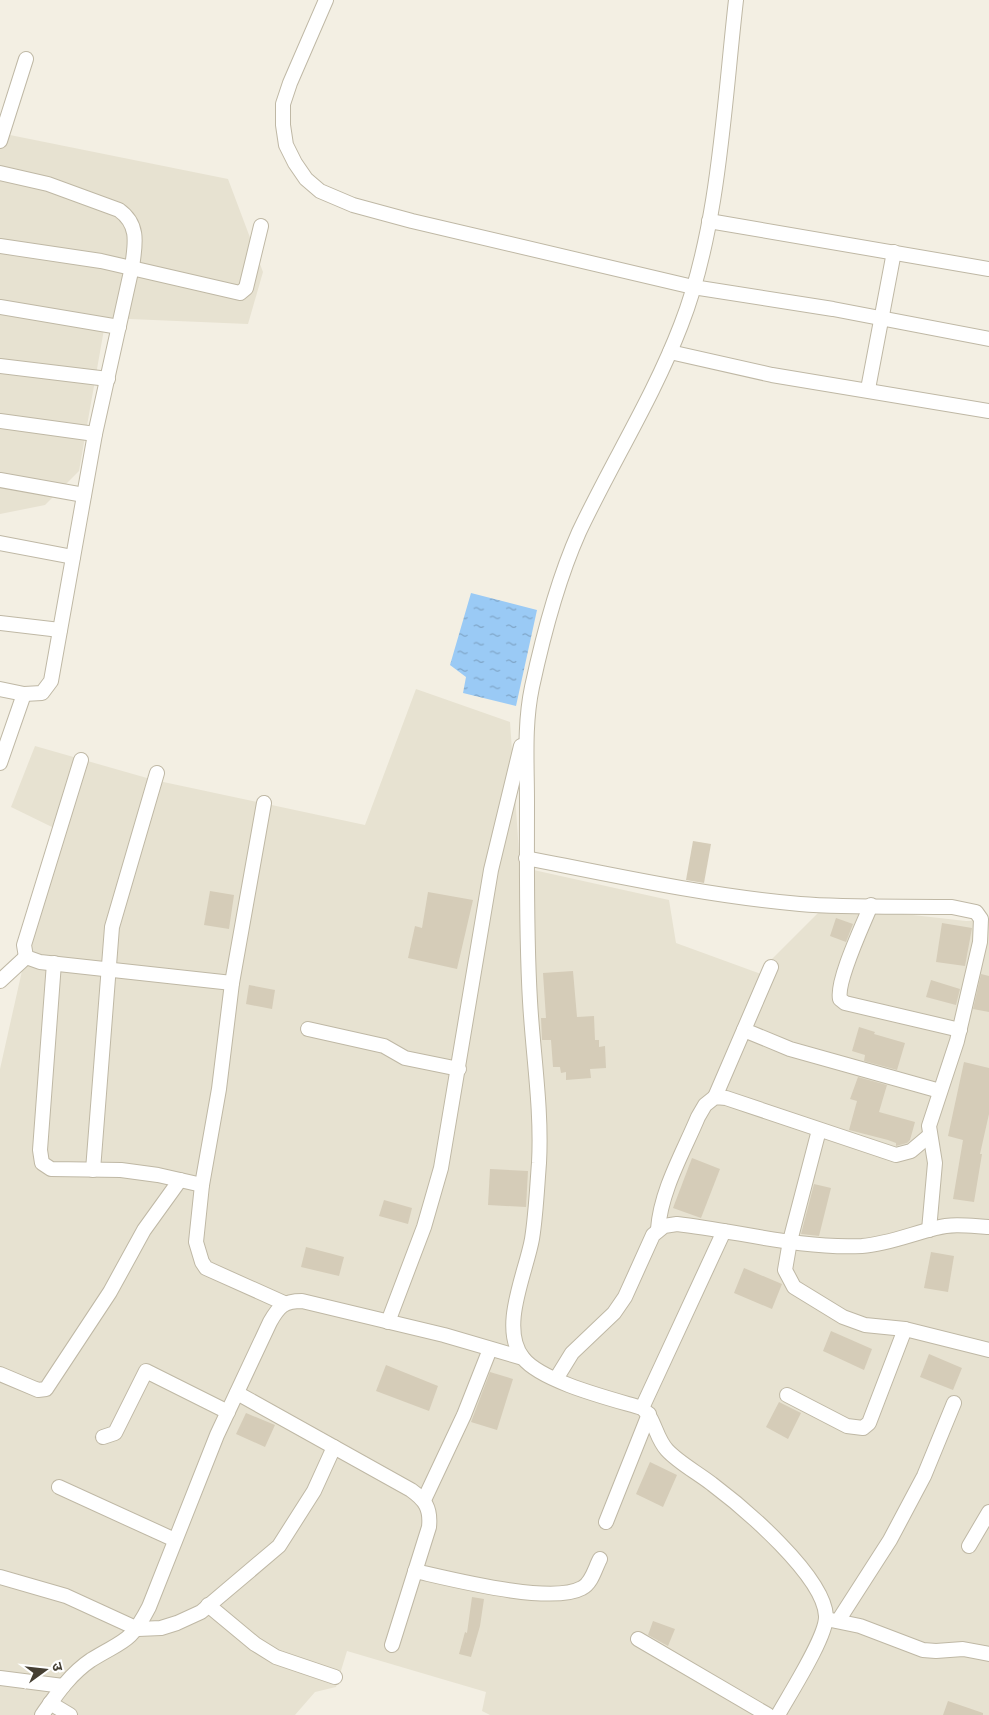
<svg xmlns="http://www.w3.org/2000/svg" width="989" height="1715" font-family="Helvetica,'Noto Sans Devanagari',sans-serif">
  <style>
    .residential { fill: #e7e2d1 }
    .water { fill: url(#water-ripples) }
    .building { fill: #d5ccb8 }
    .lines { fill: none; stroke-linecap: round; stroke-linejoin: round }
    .street-casing { stroke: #bfb8a5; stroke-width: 16 }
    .street { stroke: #fff; stroke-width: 14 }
  </style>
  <defs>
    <pattern id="water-ripples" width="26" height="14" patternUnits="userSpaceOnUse" patternTransform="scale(1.25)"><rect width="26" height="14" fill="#9acaf5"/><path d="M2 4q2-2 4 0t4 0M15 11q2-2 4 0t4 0" fill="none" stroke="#7fa5c7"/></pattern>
  </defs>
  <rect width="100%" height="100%" fill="#f3efe3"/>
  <g class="residential">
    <polygon points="0,133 228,179 263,272 248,324 106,318 79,471 45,505 0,514"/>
    <polygon points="416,689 510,722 520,867 669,900 676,943 761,974 771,960 819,912 895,913 966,921 989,920 989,1715 490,1715 482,1711 486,1692 347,1651 336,1687 315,1692 295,1715 0,1715 0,1069 54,828 11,807 35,746 154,780 365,825"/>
  </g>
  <polygon class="water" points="471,593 537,610 516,706 463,693 466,677 450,665"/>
  <g class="building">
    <polygon points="693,841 711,844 704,883 686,880"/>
    <polygon points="210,891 234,895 229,929 204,925"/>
    <polygon points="428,892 473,900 457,969 408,958 415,926 422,928"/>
    <polygon points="836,918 853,924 846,942 830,936"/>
    <polygon points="942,923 972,928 965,966 936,962"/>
    <polygon points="573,971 577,1017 594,1016 595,1040 599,1040 599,1047 605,1046 606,1068 590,1069 591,1078 566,1080 566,1072 561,1073 560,1067 553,1067 551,1040 542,1040 541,1018 546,1018 543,973"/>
    <polygon points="981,974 989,976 989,1012 973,1009"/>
    <polygon points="931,980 960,989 956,1005 926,997"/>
    <polygon points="249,985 275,990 272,1009 246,1004"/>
    <polygon points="859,1027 875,1032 874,1034 905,1043 897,1070 864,1061 865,1055 852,1051"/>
    <polygon points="964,1062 989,1068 989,1114 980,1154 982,1154 974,1202 953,1199 963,1140 948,1136"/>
    <polygon points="858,1077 887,1085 879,1112 915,1122 910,1140 907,1143 896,1146 896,1143 888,1140 849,1130 857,1101 850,1099"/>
    <polygon points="692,1158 720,1169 701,1218 673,1208"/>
    <polygon points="490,1169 528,1171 526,1207 488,1205"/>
    <polygon points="814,1184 831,1188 819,1236 801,1234"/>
    <polygon points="384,1200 412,1208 408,1224 379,1216"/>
    <polygon points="306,1247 344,1257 339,1276 301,1267"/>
    <polygon points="931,1252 954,1256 948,1292 924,1288"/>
    <polygon points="744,1268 782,1284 772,1309 734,1293"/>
    <polygon points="831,1331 872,1349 864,1370 823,1351"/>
    <polygon points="929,1354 962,1368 953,1390 920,1377"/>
    <polygon points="386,1365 438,1386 429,1411 376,1391"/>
    <polygon points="490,1372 513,1379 497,1430 471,1422"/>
    <polygon points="779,1402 801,1413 788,1439 766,1427"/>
    <polygon points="246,1413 275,1425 265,1447 236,1434"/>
    <polygon points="650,1462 677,1475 663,1507 636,1494"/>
    <polygon points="472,1597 484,1599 480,1626 471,1657 459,1654 465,1632 467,1633"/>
    <polygon points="653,1621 675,1629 668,1646 648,1635"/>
    <polygon points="948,1701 983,1713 983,1715 943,1715"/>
  </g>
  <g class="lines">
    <g class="street-casing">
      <g id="street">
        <polyline points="326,0 290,83 283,104 283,125 286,145 295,163 306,179 320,191 353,205 412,221 693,287 833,309 989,339"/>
        <path d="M 736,0 C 724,104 719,228 681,325 C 653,398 612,462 579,532 C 558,579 543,636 532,687 C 524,725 527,763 527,801 C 527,868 526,935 530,1001 C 533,1055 542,1109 539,1163 C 537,1188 536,1214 532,1239 C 526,1273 499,1328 523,1358 C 542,1382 612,1399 642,1408 C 655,1418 655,1437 667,1450 C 679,1463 698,1473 712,1484 C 744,1508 824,1576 826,1616 C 827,1636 789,1695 778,1715"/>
        <polyline points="0,141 26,59"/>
        <path d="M 0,173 L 48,184 L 119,210 C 140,225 135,245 132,267 L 95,434 L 51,681 L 42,693 L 24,694 L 0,689"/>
        <polyline points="709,221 989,269"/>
        <polyline points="0,246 101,261 240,293 246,288 261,226"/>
        <polyline points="0,307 119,327"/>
        <polyline points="670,352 772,375 989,411"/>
        <polyline points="0,366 108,379"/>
        <polyline points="868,389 894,252"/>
        <polyline points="0,421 95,434"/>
        <polyline points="0,480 84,495"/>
        <polyline points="0,543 73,557"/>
        <polyline points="0,623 60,630"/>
        <polyline points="81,760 24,945 26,957 40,962 232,983"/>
        <polyline points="0,763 24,694"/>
        <polyline points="264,803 232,983 219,1089 202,1185 196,1242 202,1262 206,1268 284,1303"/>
        <path d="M 526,858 C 617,876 708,896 800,904 C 850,908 902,906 952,907 L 976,912 L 981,919 L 980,942 L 957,1041 L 929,1126 L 935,1163 L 929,1230"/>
        <path d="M 871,905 C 863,925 836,981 840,999 L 845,1003 L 960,1030"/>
        <polyline points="54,963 40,1150 42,1163 51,1169 121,1170 158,1175 202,1185"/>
        <polyline points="0,981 26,957"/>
        <polyline points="308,1029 384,1046 405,1058 459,1069"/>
        <polyline points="744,1030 790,1049 940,1091"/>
        <polyline points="715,1097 771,967"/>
        <polyline points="819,1130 790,1241 785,1270 794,1287 843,1317 865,1325 905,1329 989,1350"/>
        <polyline points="93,1170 112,927 157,773"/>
        <path d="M 658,1229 C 661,1190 683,1153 698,1117 L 705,1105 L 715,1097 L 726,1098 L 896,1155 L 911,1151 L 930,1135"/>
        <polyline points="388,1322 424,1227 441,1168 491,870 521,746"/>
        <polyline points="0,1374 38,1390 46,1389 110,1292 144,1230 180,1180"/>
        <path d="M 556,1379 L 572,1353 L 614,1313 L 625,1297 L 653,1235 L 664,1226 L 677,1224 C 738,1231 800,1249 862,1246 C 888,1244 911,1234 936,1228 C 953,1223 971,1226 989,1227"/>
        <path d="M 237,1393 L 411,1490 C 425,1500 431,1508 429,1527 L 392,1645"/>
        <polyline points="787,1395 847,1426 863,1428 869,1423 905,1329"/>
        <polyline points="642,1408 724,1231"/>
        <polyline points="103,1437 115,1433 146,1371 228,1412"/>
        <polyline points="59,1487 175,1540"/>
        <polyline points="424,1500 464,1415 490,1349"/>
        <polyline points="606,1522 649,1414"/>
        <polyline points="969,1546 989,1512"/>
        <path d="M 415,1571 C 451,1579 551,1605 582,1588 C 592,1583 595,1568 600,1559"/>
        <polyline points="0,1577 66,1596 138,1629 161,1628 177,1623 201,1612 279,1546 314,1491 334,1447"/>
        <polyline points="208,1605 255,1644 276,1657 335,1677"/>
        <polyline points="831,1620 860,1626 923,1650 936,1651 963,1649 989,1654"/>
        <polyline points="838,1621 890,1540 924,1476 954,1403"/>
        <polyline points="638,1639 768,1715"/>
        <polyline points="0,1678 63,1686"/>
        <polyline points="50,1703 70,1715"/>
        <path d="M 42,1715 C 56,1695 70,1674 91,1660 C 123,1640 130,1644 149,1607 L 217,1435 L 270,1322 C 279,1306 284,1301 302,1301 L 444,1335 L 523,1358"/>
      </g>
    </g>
    <use href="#street" class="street"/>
  </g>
  <g transform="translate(45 1670) rotate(75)" stroke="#ffffff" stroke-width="4" paint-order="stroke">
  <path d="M0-4L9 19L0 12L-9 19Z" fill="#453f33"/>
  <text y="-8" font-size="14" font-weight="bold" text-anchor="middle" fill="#453f33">उ</text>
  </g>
</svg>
